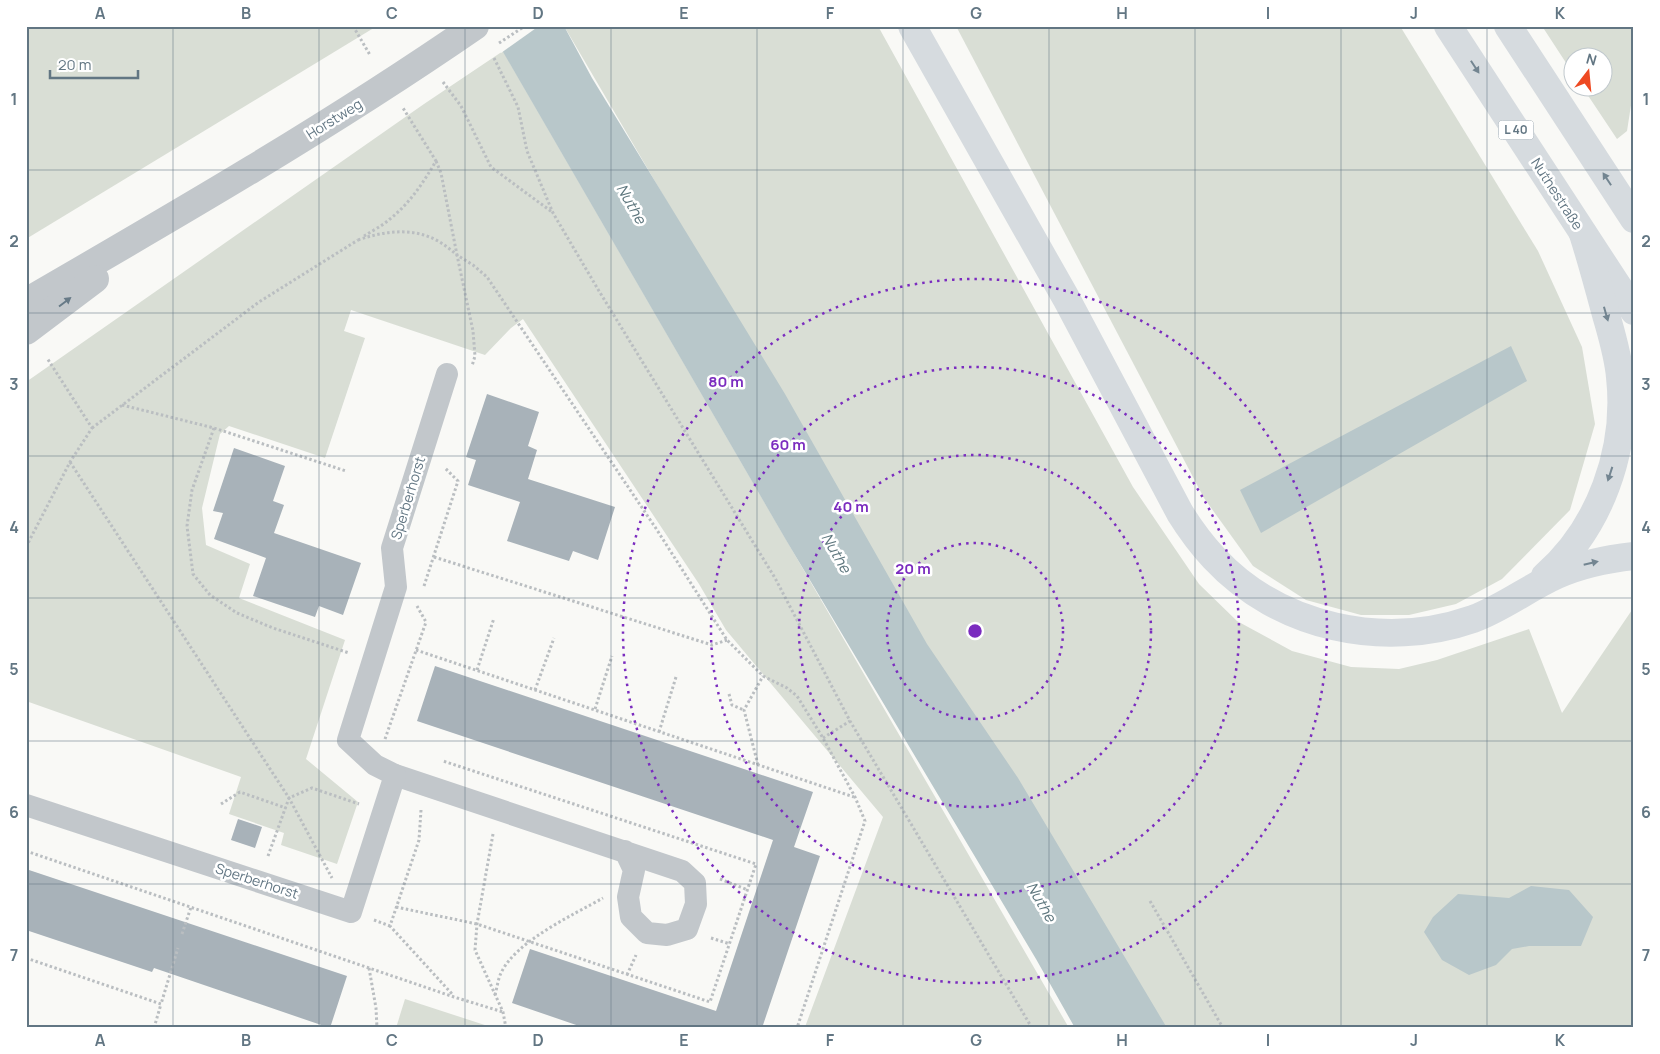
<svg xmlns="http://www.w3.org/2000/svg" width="1660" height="1054" font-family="Manrope,sans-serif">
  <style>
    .green { fill: #d9ded5 }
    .water { fill: #b8c7ca }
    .pier { fill: #f9f9f6 }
    .building { fill: #a8b2b9 }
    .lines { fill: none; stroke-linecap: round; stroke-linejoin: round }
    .path { stroke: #babec1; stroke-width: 3; stroke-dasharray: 2.5 2.5; stroke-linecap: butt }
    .minor { stroke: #c2c7cb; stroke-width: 22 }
    .tertiary { stroke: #c2c7cb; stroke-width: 28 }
    .trunk { stroke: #d6dbdf; stroke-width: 28 }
    .oneway { fill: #738591 }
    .oneway2 { fill: #677a87 }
    .grid { fill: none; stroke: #627683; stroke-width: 1; stroke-opacity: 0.55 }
    .ring { fill: none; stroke: #7b2cbf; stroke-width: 2.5; stroke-dasharray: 2.5 5 }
    .labels { text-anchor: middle; stroke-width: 5; stroke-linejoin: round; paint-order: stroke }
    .shield { fill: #fff; stroke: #919fa8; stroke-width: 1 }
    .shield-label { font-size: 12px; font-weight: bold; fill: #627683 }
    .street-label { font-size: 14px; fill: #627683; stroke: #fff }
    .water-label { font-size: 15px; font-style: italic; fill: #5d767d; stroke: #fff }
    .centre { fill: #7b2cbf; stroke: #fff; stroke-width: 2.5 }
    .ring-label { font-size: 15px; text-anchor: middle; font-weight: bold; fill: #7b2cbf; stroke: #fff; stroke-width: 5; stroke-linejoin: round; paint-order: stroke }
    .neatline { fill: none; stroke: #627683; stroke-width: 2 }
    .grid-label { font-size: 16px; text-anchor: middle; font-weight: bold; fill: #627683 }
  </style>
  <rect width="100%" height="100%" fill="#f9f9f6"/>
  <g class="green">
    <polygon points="26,26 377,26 26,239"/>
    <polygon points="564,26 878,26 1133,487 1199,584 1237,621 1292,651 1351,667 1399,669 1437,660 1529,629 1562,713 1634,607 1634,1028 1151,1028"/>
    <polygon points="956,26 1400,26 1538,251 1582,347 1595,424 1570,510 1502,579 1456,604 1409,615 1361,615 1306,600 1253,566 1204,498"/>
    <polygon points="1542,26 1634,26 1634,86 1627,131 1617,139 1583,88 1602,88 1602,58 1572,58 1572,72"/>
    <polygon points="503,51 1069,1028 807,1028 805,1027 883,817 726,630 699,584 523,319 511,328 485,355 351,310 344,331 365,338 325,458 229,426 220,434 202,508 206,545 250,564 239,598 345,640 306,759 358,802 337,864 281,845 284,833 229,814 241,777 26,701 26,382 424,104"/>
    <polygon points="405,999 494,1028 396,1028"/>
  </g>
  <g class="water">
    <polygon points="488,26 564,26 592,78 785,394 927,644 1018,778 1167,1028 1075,1028 1036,959 786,540"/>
    <polygon points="1511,346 1527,381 1261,533 1240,490"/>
    <polygon points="1531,886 1569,890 1593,917 1581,946 1529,946 1512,949 1496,965 1469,975 1442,960 1424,932 1433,917 1458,894 1509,898"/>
  </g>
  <polygon class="pier" points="486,26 539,26 501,53"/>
  <g class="building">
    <polygon points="487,394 539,412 528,446 537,450 528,479 615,507 598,560 573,551 569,561 507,541 520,502 468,485 476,460 466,457"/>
    <polygon points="234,448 285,466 273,501 284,505 274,533 361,563 343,615 319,606 315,617 253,596 266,558 214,539 223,513 213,511"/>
    <polygon points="435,666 813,792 794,847 820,856 762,1028 585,1028 512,1003 530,949 716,1011 773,840 417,721"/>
    <polygon points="238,819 262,827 255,848 231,840"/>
    <polygon points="26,869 347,976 330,1028 154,968 152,972 26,930"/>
  </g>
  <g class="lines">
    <g class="path">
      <polyline points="353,26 370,55"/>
      <polyline points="499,43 525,26"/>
      <polyline points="494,58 518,107 527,151 553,213 599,291 775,578 850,721 1032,1028"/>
      <polyline points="443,82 461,106 491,167 552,212"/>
      <polyline points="436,161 441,173 457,255 473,265 487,277 657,530 727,640 763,676 787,688 797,696 823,738 855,797 865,821 797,1028"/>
      <path d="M 364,236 C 372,231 382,226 390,219 C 410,203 423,183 436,161 L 403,108"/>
      <path d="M 358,240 C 384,231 413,227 438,241 C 445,245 451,250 457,255 L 473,331 L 475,356 L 472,366"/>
      <polyline points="122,405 214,428 346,471"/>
      <polyline points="92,428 259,302 358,240"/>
      <polyline points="214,428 192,490 187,526 193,574 210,595 237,613 273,628 349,653"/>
      <polyline points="70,462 289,798 332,878"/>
      <polyline points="26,547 70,462 92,428 47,358"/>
      <polyline points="434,557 712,645 727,640"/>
      <polyline points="424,586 458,481 445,468"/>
      <polyline points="416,650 854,797"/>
      <polyline points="477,670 494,618"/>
      <polyline points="535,690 554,638"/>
      <polyline points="729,694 732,705 744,710"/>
      <polyline points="595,709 612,656"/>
      <polyline points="659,732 676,677"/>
      <polyline points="823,738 850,721"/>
      <polyline points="385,739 426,622 417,606"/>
      <polyline points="758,765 744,710 763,676"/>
      <polyline points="221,804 240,792 286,808"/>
      <polyline points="421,810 419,840 390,926 453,995"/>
      <polyline points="493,834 477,924 475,950 503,1012 506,1028"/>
      <polyline points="26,851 454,997 503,1012"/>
      <polyline points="268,856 289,798 312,788 359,804"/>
      <polyline points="720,879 748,890"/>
      <polyline points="1150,901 1223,1028"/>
      <polyline points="396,907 477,924 710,1002 756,864 443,761"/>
      <polyline points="374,920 390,926"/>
      <polyline points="182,934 191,907"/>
      <polyline points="711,938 730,944"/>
      <polyline points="26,958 161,1004 178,948"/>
      <polyline points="369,968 376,1008 377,1028"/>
      <polyline points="627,975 636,955"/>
      <path d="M 495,995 C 497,988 498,979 501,973 C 516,941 573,915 603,898"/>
      <polyline points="154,1028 161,1004"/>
    </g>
    <g class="minor">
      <polyline points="395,775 682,871 695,883 696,904 687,929 667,935 647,933 631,917 628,897 634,870 625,851"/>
      <polyline points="26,805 351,912 395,775 375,765 348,740 396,587 392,548 447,374"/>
    </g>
    <g class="tertiary">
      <path d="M 26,302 C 178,214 330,126 475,26"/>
      <polyline points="26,331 95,279"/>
    </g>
    <g class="trunk">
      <path d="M 912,26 L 1066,298 L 1180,513 C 1190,529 1201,544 1214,558 C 1279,628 1384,650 1473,619 C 1503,608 1528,588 1557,575 C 1581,564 1607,559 1634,556"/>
      <polyline points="1448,26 1634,311"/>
      <polyline points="1508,26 1634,219"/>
      <path d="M 1545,576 C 1600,528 1628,450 1620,377 C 1618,354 1611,333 1605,311 C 1598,285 1591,259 1583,234"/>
    </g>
  </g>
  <defs><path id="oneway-solid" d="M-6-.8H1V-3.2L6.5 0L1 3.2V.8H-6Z" transform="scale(1.25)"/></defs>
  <g class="oneway">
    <use href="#oneway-solid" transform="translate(1475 67) rotate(57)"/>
    <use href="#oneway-solid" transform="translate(1607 179) rotate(-123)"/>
    <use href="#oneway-solid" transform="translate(1606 314) rotate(74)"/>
    <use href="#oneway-solid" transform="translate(1610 474) rotate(108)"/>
    <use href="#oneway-solid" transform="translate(1591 563) rotate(-13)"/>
  </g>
  <use class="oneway2" href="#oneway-solid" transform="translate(65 302) rotate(-37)"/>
  <path class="grid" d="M 173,26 L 173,1028M 319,26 L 319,1028M 465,26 L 465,1028M 611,26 L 611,1028M 757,26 L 757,1028M 903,26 L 903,1028M 1049,26 L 1049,1028M 1195,26 L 1195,1028M 1341,26 L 1341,1028M 1487,26 L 1487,1028M 26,170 L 1634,170M 26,313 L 1634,313M 26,456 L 1634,456M 26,598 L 1634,598M 26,741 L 1634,741M 26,884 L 1634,884"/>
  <g class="ring">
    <circle cx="975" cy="631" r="88"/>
    <circle cx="975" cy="631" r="176"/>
    <circle cx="975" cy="631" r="264"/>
    <circle cx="975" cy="631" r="352"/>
  </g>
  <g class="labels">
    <rect class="shield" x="1498.5" y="120.5" width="35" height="19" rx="4"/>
    <g class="shield-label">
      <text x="1516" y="134">L 40</text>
    </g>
    <g class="street-label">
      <text transform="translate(334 119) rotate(-32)" y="5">Horstweg</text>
      <text transform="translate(1557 194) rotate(57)" y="5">Nuthestraße</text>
      <text transform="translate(408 498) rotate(-73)" y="5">Sperberhorst</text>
      <text transform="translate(257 881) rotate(18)" y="5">Sperberhorst</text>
    </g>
    <g class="water-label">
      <text transform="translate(631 204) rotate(60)" y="5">Nuthe</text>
      <text transform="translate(836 553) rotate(60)" y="5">Nuthe</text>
      <text transform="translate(1041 902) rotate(60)" y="5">Nuthe</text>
    </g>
  </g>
  <circle cx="975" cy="631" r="8" class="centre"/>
  <g class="ring-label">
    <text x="726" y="387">80 m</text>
    <text x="788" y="450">60 m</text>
    <text x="851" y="512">40 m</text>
    <text x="913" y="574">20 m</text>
  </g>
  <rect width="1660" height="1054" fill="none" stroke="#ffffff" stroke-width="55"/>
  <g transform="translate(1588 72) rotate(16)"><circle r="24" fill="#ffffff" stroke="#c0c8cd"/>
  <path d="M0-4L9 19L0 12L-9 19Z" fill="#ee4922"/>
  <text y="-8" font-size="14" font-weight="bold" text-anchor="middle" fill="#627683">N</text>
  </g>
  <path d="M50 70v8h88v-8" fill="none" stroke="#627683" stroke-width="2.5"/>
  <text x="58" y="70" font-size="15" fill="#627683" stroke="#ffffff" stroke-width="4" paint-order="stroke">20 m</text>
  <rect x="28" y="28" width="1604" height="998" class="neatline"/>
  <g class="grid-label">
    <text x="100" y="19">A</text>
    <text x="246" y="19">B</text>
    <text x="392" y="19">C</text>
    <text x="538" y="19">D</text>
    <text x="684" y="19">E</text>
    <text x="830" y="19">F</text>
    <text x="976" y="19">G</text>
    <text x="1122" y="19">H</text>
    <text x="1268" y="19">I</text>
    <text x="1414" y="19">J</text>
    <text x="1560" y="19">K</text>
    <text x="14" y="105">1</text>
    <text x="1646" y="105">1</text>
    <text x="14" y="247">2</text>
    <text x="1646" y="247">2</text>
    <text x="14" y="390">3</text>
    <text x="1646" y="390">3</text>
    <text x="14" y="533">4</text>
    <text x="1646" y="533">4</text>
    <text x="14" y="675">5</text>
    <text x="1646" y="675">5</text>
    <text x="14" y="818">6</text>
    <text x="1646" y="818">6</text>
    <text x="14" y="961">7</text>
    <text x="1646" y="961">7</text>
    <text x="100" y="1046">A</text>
    <text x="246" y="1046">B</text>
    <text x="392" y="1046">C</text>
    <text x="538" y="1046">D</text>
    <text x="684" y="1046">E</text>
    <text x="830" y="1046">F</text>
    <text x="976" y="1046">G</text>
    <text x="1122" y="1046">H</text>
    <text x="1268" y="1046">I</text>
    <text x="1414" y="1046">J</text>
    <text x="1560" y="1046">K</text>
  </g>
</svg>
